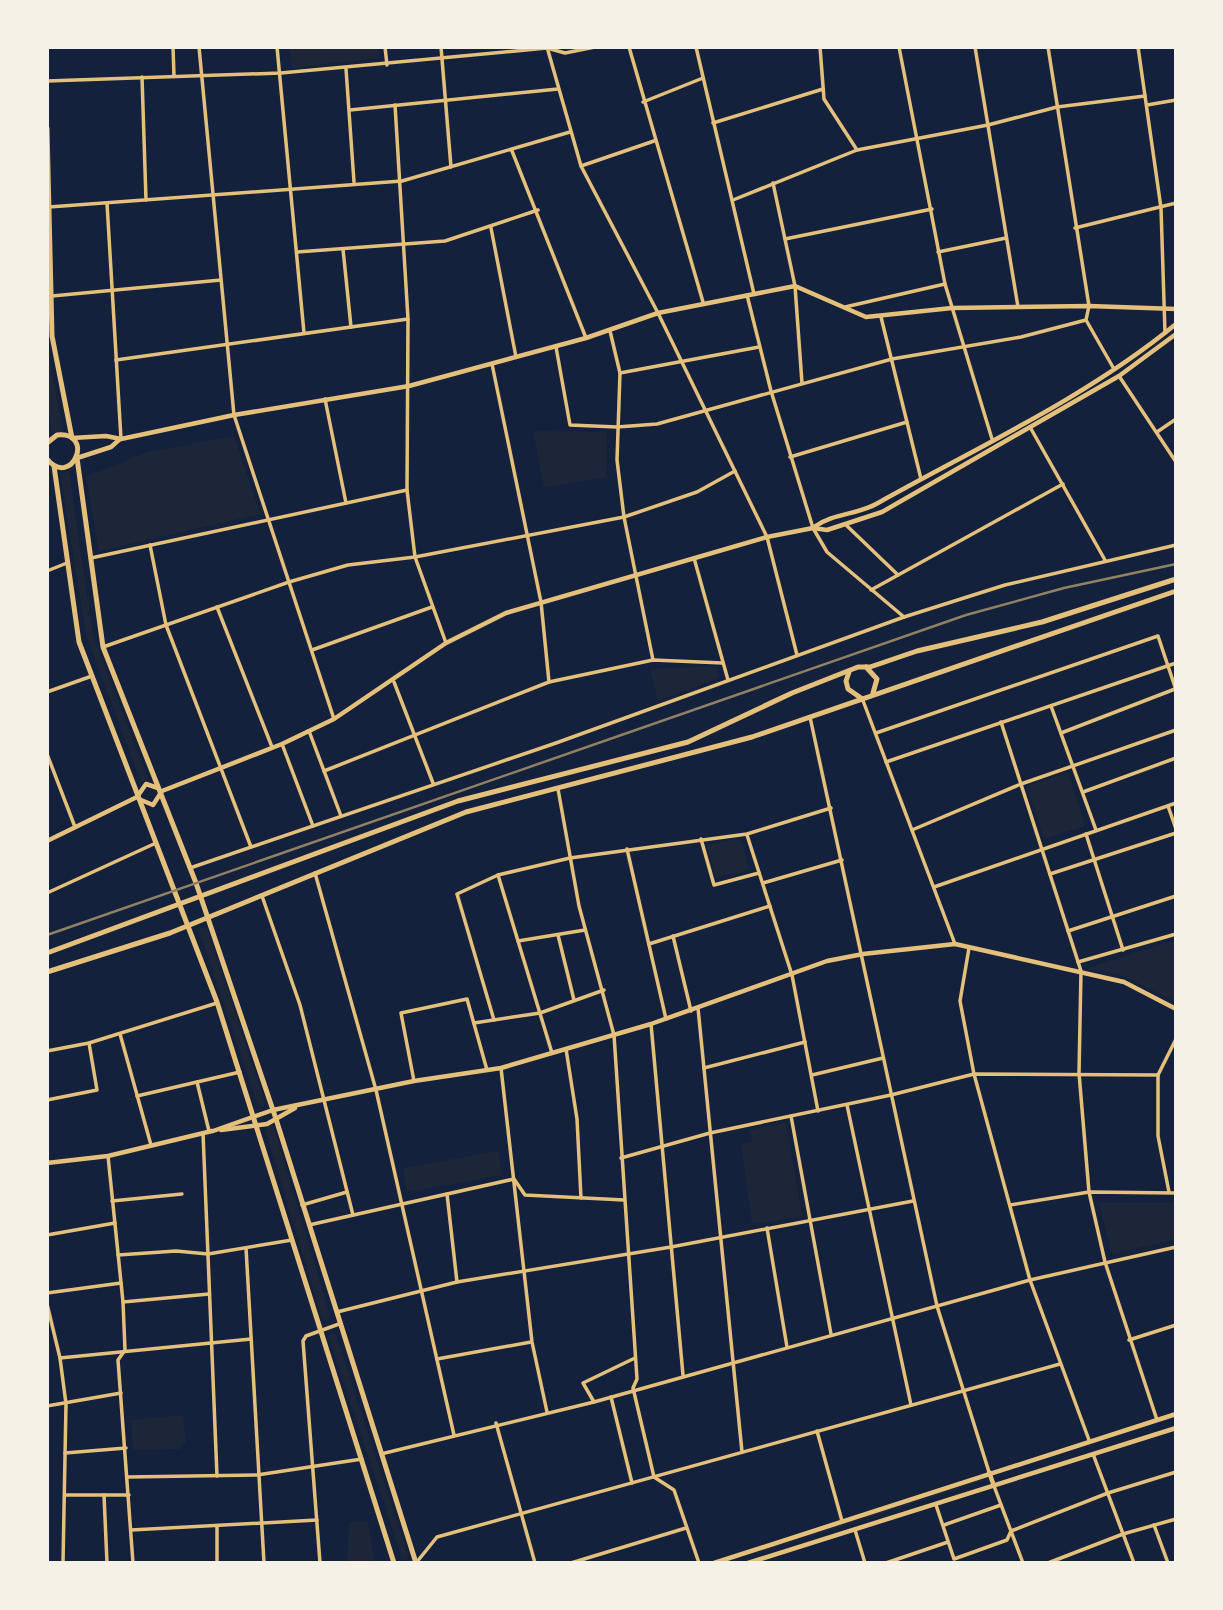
<svg xmlns="http://www.w3.org/2000/svg" width="1223" height="1610" font-family="'Sofia Sans Condensed',sans-serif">
  <style>
    .green { fill: #1d2539 }
    .lines { fill: none; stroke-linecap: round; stroke-linejoin: round }
    .minor { stroke: #e5c07b; stroke-width: 3.5 }
    .tertiary { stroke: #e5c07b; stroke-width: 4.5 }
    .primary { stroke: #e5c07b; stroke-width: 5 }
    .rail { stroke: #918062; stroke-width: 2.5 }
  </style>
  <rect width="100%" height="100%" fill="#14213d"/>
  <g class="green">
    <polygon points="289,47 378,47 379,58 292,68"/>
    <polygon points="47,344 63,431 52,433 47,395"/>
    <polygon points="533,431 606,432 606,477 544,488"/>
    <polygon points="234,436 260,514 99,551 86,477 148,452"/>
    <polygon points="69,472 93,635 148,779 141,782 86,635 60,473"/>
    <polygon points="718,666 719,678 658,701 650,669"/>
    <polygon points="1068,773 1085,826 1044,839 1026,786"/>
    <polygon points="737,839 742,842 749,870 716,878 706,845"/>
    <polygon points="200,928 207,928 265,1103 263,1107 257,1103 199,931"/>
    <polygon points="1176,940 1176,1002 1119,974 1085,969"/>
    <polygon points="786,1122 802,1217 752,1224 741,1144 752,1141 749,1130"/>
    <polygon points="270,1125 274,1128 330,1316 328,1321 322,1319 265,1129"/>
    <polygon points="498,1151 502,1175 407,1192 403,1168"/>
    <polygon points="1099,1203 1176,1203 1176,1239 1112,1254"/>
    <polygon points="332,1333 336,1335 408,1555 403,1560 328,1336"/>
    <polygon points="183,1415 186,1442 180,1449 133,1450 131,1420"/>
    <polygon points="983,1477 985,1480 757,1554 757,1550"/>
    <polygon points="349,1522 368,1522 375,1563 347,1563"/>
  </g>
  <g class="lines">
    <g class="minor">
      <polyline points="173,47 174,76"/>
      <polyline points="199,47 234,415 334,719"/>
      <polyline points="277,47 304,333"/>
      <polyline points="385,47 387,65"/>
      <polyline points="441,47 451,167"/>
      <polyline points="547,47 581,166 658,313 767,537 797,655"/>
      <polyline points="629,47 703,302"/>
      <polyline points="696,47 754,294"/>
      <polyline points="820,47 824,99 857,150"/>
      <polyline points="899,47 945,284 992,439"/>
      <polyline points="975,47 1018,307"/>
      <polyline points="1048,47 1089,306 1086,320 1114,369"/>
      <polyline points="1138,47 1161,208 1165,333"/>
      <polyline points="346,69 354,182"/>
      <polyline points="142,77 146,200"/>
      <polyline points="47,81 281,73 547,48 565,53 595,47"/>
      <polyline points="643,102 703,78"/>
      <polyline points="395,105 408,319 407,490 415,557 446,643"/>
      <polyline points="1147,105 1176,100"/>
      <polyline points="350,110 558,89"/>
      <polyline points="713,123 823,89"/>
      <polyline points="512,151 586,338"/>
      <polyline points="581,166 654,141"/>
      <polyline points="773,183 795,286 802,383"/>
      <polyline points="733,200 857,150 988,125 1057,107 1145,96"/>
      <polyline points="107,203 121,439"/>
      <polyline points="49,207 402,181 570,132"/>
      <polyline points="491,228 516,357"/>
      <polyline points="1075,228 1176,203"/>
      <polyline points="785,239 932,209"/>
      <polyline points="343,249 351,327"/>
      <polyline points="297,252 445,241 538,210"/>
      <polyline points="938,252 1006,238"/>
      <polyline points="747,295 771,391 813,528 827,552 904,617"/>
      <polyline points="52,296 221,280"/>
      <polyline points="845,307 945,284"/>
      <polyline points="881,317 921,479"/>
      <polyline points="610,331 620,373 617,460 624,517 653,660"/>
      <polyline points="556,347 570,425 617,427 657,424 892,359 1021,337 1086,320"/>
      <polyline points="116,360 408,319"/>
      <polyline points="492,364 541,602 549,682"/>
      <polyline points="620,373 759,347"/>
      <polyline points="1119,376 1176,462"/>
      <polyline points="325,399 346,503"/>
      <polyline points="1030,427 1105,560"/>
      <polyline points="1157,432 1176,419"/>
      <polyline points="790,457 907,422"/>
      <polyline points="845,524 898,575"/>
      <polyline points="150,545 166,625 251,847"/>
      <polyline points="91,558 407,490"/>
      <polyline points="694,558 728,680"/>
      <polyline points="47,571 67,563"/>
      <polyline points="871,590 1063,484"/>
      <polyline points="217,607 272,747"/>
      <polyline points="103,647 289,582 348,565 415,557 624,517 697,492 735,471"/>
      <polyline points="312,650 432,607"/>
      <polyline points="394,682 433,783"/>
      <polyline points="47,692 92,676"/>
      <polyline points="862,698 955,944"/>
      <polyline points="1051,706 1096,830"/>
      <polyline points="810,717 937,1306 989,1472"/>
      <polyline points="1001,722 1081,971 1079,1073 1089,1192 1105,1262 1157,1420"/>
      <polyline points="309,731 341,816"/>
      <polyline points="876,733 1158,636 1176,690"/>
      <polyline points="1061,733 1175,689"/>
      <polyline points="282,744 313,826"/>
      <polyline points="47,754 75,827"/>
      <polyline points="886,762 1176,663"/>
      <polyline points="324,771 549,682 653,660 723,663"/>
      <polyline points="558,789 579,906 614,1035 637,1379 633,1388 654,1477 674,1490 699,1563"/>
      <polyline points="1083,792 1176,758"/>
      <polyline points="1168,806 1176,829"/>
      <polyline points="912,830 1021,784 1176,730"/>
      <polyline points="1086,834 1123,950"/>
      <polyline points="747,835 792,975 818,1111"/>
      <polyline points="701,839 714,885 759,873"/>
      <polyline points="627,849 666,1019"/>
      <polyline points="190,868 556,743 904,617 1005,585 1176,545"/>
      <polyline points="315,873 376,1090 454,1435"/>
      <polyline points="1050,874 1176,833"/>
      <polyline points="498,875 552,1053"/>
      <polyline points="763,883 842,860"/>
      <polyline points="934,887 1176,803"/>
      <polyline points="47,893 156,843"/>
      <polyline points="262,896 300,1005 353,1215"/>
      <polyline points="1068,931 1176,896"/>
      <polyline points="558,935 574,1000"/>
      <polyline points="673,936 691,1011"/>
      <polyline points="518,941 585,930"/>
      <polyline points="649,944 770,906"/>
      <polyline points="969,948 960,1001 974,1074 1030,1280 1089,1440"/>
      <polyline points="1078,962 1176,934"/>
      <polyline points="698,1008 742,1452"/>
      <polyline points="494,1020 457,894 498,875 570,858 747,834 831,808"/>
      <polyline points="474,1023 540,1013 604,990"/>
      <polyline points="651,1024 683,1375"/>
      <polyline points="120,1034 151,1145"/>
      <polyline points="566,1049 577,1119 581,1198"/>
      <polyline points="47,1051 89,1043 217,1003"/>
      <polyline points="501,1068 532,1342 547,1412"/>
      <polyline points="704,1068 805,1042"/>
      <polyline points="812,1075 883,1058"/>
      <polyline points="414,1081 401,1013 467,999 487,1070"/>
      <polyline points="197,1082 209,1131"/>
      <polyline points="137,1096 240,1072"/>
      <polyline points="47,1100 97,1090 89,1043"/>
      <polyline points="847,1105 911,1405"/>
      <polyline points="791,1116 831,1334"/>
      <polyline points="203,1133 217,1476"/>
      <polyline points="108,1156 123,1302 125,1350 118,1360 133,1563"/>
      <polyline points="621,1158 710,1133 891,1095 974,1074 1158,1075"/>
      <polyline points="1169,1192 1158,1136 1158,1075 1176,1039"/>
      <polyline points="447,1194 457,1282"/>
      <polyline points="112,1201 182,1194"/>
      <polyline points="302,1205 347,1192"/>
      <polyline points="1010,1205 1089,1192 1176,1193"/>
      <polyline points="309,1225 514,1179 525,1195 624,1200"/>
      <polyline points="767,1228 787,1347"/>
      <polyline points="47,1235 115,1223"/>
      <polyline points="246,1248 264,1563"/>
      <polyline points="118,1255 176,1251 208,1254 292,1240"/>
      <polyline points="47,1293 121,1283"/>
      <polyline points="123,1302 209,1294"/>
      <polyline points="47,1304 60,1358 66,1404 63,1563"/>
      <polyline points="337,1312 457,1282 671,1247 913,1201"/>
      <polyline points="1129,1340 1176,1325"/>
      <polyline points="60,1358 251,1339"/>
      <polyline points="437,1359 531,1342"/>
      <polyline points="611,1397 632,1483"/>
      <polyline points="594,1402 583,1383 635,1358"/>
      <polyline points="47,1406 121,1393"/>
      <polyline points="496,1423 535,1563"/>
      <polyline points="817,1431 842,1521"/>
      <polyline points="65,1453 126,1448"/>
      <polyline points="381,1454 594,1402 1030,1280 1176,1247"/>
      <polyline points="1093,1454 1134,1563"/>
      <polyline points="128,1477 257,1475 362,1459"/>
      <polyline points="994,1486 1023,1563"/>
      <polyline points="66,1495 129,1495"/>
      <polyline points="104,1495 107,1563"/>
      <polyline points="936,1505 954,1559 1007,1540 1011,1531 1108,1493 1176,1472"/>
      <polyline points="944,1525 1001,1505"/>
      <polyline points="1154,1525 1168,1563"/>
      <polyline points="217,1526 217,1563"/>
      <polyline points="131,1530 317,1520"/>
      <polyline points="855,1530 865,1563"/>
      <polyline points="320,1563 303,1341 306,1336 339,1324"/>
      <polyline points="416,1563 437,1537 1060,1364"/>
      <polyline points="571,1563 686,1528"/>
      <polyline points="886,1563 948,1542"/>
      <polyline points="1048,1563 1123,1534 1176,1519"/>
    </g>
    <g class="tertiary">
      <polyline points="72,438 106,436 121,439 234,415 409,386 586,338 658,313 795,286 866,317 952,308 1089,306 1176,309"/>
      <polyline points="77,458 111,447 120,439"/>
      <path d="M 814,527 C 833,513 858,515 878,503 C 978,447 1087,397 1176,324"/>
      <polyline points="141,800 153,805 162,791 282,744 334,719 446,643 506,613 767,537 813,528 827,530 882,512 1119,376 1176,334"/>
      <polyline points="47,841 137,797 146,784 158,788"/>
      <polyline points="221,1130 267,1124 295,1108"/>
      <polyline points="213,1131 273,1110 414,1081 501,1068 651,1024 827,961 863,954 955,944 1124,982 1176,1009"/>
      <polyline points="47,1163 108,1156 212,1131"/>
      <polyline points="989,1472 994,1486"/>
      <polyline points="714,1563 1176,1414"/>
      <polyline points="748,1563 1176,1428"/>
    </g>
    <g class="primary">
      <polyline points="47,128 52,336 72,438"/>
      <path d="M 47,443 L 57,435 C 96,431 72,489 47,459"/>
      <polyline points="77,458 103,647 196,883 276,1119 416,1563"/>
      <polyline points="54,466 79,642 217,1002 394,1563"/>
      <polyline points="866,667 877,679 873,693"/>
      <polyline points="849,672 846,681 848,689 861,698"/>
      <polyline points="47,953 458,801 688,742 792,693 858,667 870,667 917,651 1042,622 1176,579"/>
      <polyline points="47,972 170,933 466,812 752,737 1176,591"/>
    </g>
    <polyline class="rail" points="47,935 966,615 1064,588 1176,564"/>
  </g>
  <rect width="1223" height="1610" fill="none" stroke="#f6f1e7" stroke-width="98"/>
</svg>
